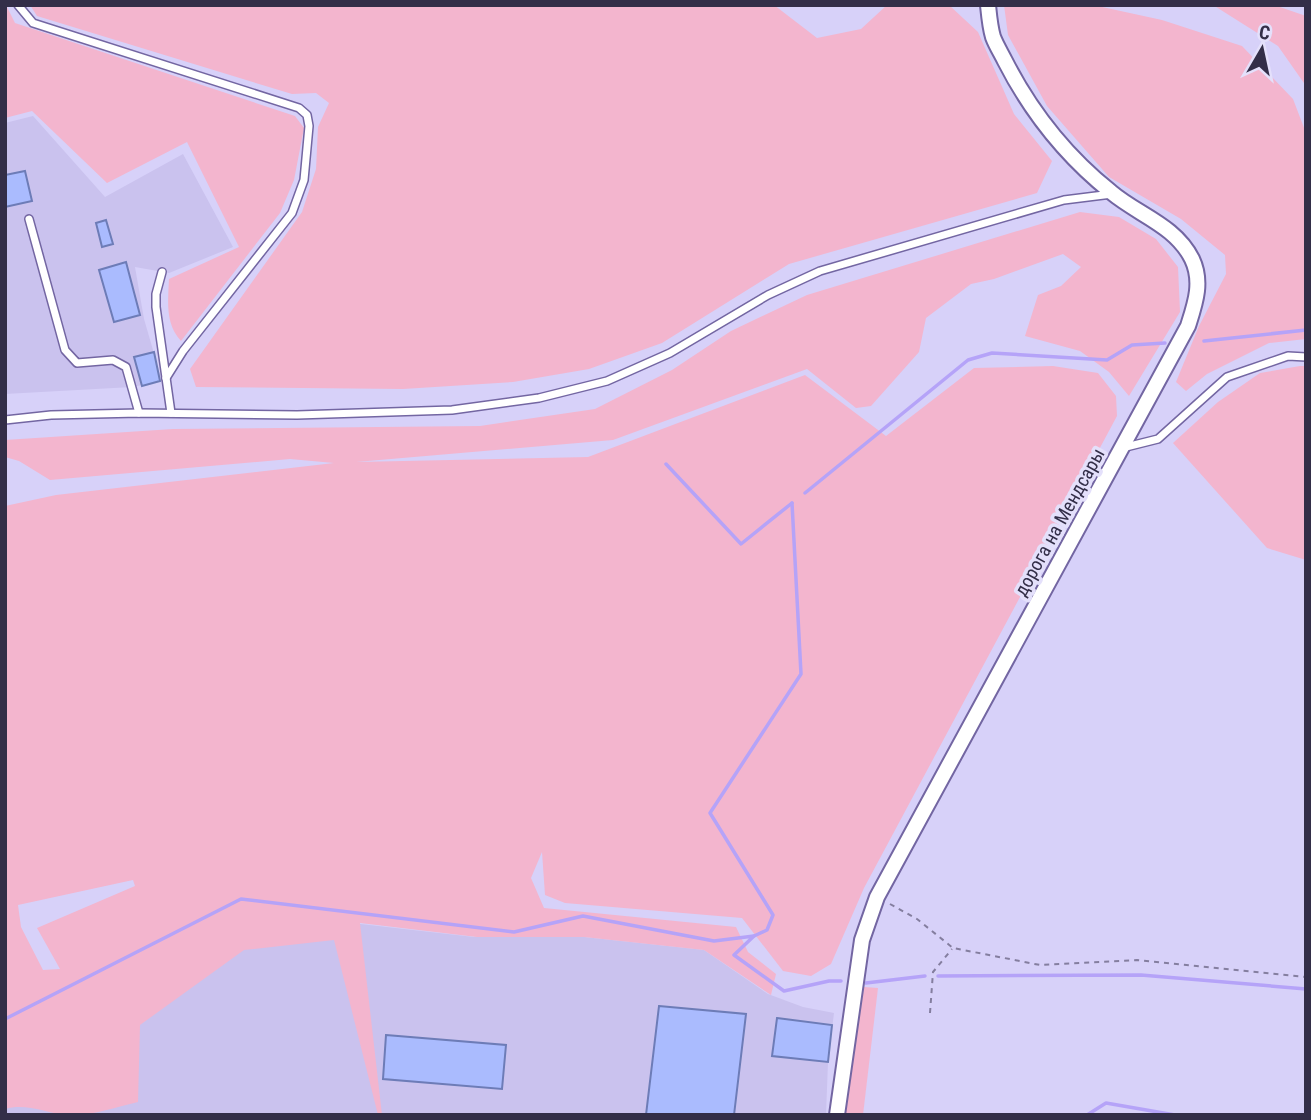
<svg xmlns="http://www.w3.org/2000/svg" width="1311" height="1120" font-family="'Roboto Condensed',sans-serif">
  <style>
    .built { fill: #cac2ee }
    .green { fill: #f3b5ce; fill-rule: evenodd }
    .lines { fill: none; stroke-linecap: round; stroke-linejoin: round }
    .stream { stroke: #b5a3f8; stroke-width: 3.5 }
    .building { fill: #aabbfe; stroke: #6d7cb7; stroke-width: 2 }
    .service-casing { stroke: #7366a2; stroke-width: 10 }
    .minor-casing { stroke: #7366a2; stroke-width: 18 }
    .path { stroke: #847e9f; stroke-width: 2; stroke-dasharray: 5 5; stroke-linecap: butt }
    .service { stroke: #fff; stroke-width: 7 }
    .minor { stroke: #fff; stroke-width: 14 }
    .labels { text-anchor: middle; stroke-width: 7; stroke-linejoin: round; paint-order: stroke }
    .street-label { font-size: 19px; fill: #332e48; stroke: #e4e0fb }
  </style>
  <rect width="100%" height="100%" fill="#d7d1f9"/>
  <g class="built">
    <polygon points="33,116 105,197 183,154 233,247 169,273 135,267 144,319 162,381 132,387 5,394 5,123"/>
    <polygon points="238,910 474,937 584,937 704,950 768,994 803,1007 834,1013 828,1062 826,1115 5,1115 5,1023"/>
  </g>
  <g class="green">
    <path d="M 6,5 L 15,23 L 295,116 L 304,128 L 294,180 L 280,213 L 181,341 C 165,324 168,301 169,279 L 239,247 L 187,142 L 107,183 L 32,111 L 5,118 Z"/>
    <polygon points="30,5 774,5 817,38 861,29 887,5 949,5 978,32 1014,114 1052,161 1037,193 789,264 662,343 589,369 513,382 403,389 196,387 190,369 302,212 316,169 318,127 329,103 316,93 292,94 37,16"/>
    <polygon points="1004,5 1093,5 1162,20 1242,46 1293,99 1306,133 1306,339 1269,343 1207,374 1186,391 1176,382 1199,326 1226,274 1225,255 1181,219 1109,177 1047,106 1008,35"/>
    <polygon points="1213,5 1274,5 1306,16 1306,86 1278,46"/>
    <path d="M 1080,212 L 1119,217 L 1156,239 L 1178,267 L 1180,312 L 1129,396 L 1109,372 L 1080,351 L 1025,336 L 1038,295 L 1061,286 L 1081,267 L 1063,254 L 994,279 L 971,284 L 926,318 L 919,352 L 871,406 L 856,408 L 807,369 L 613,440 L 356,462 L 588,457 L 805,375 L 886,436 L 974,368 L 1053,366 L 1098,373 L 1116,396 L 1117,416 L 864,888 L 831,964 L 811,976 L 783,971 L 742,918 L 565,903 L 545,895 L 542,852 L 531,878 L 544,908 L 736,927 L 748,952 L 776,974 L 771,995 L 704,950 L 584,937 L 477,937 L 360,923 L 382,1115 L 378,1115 L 334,940 L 244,950 L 140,1025 L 138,1102 C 115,1107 90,1117 66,1115 C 45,1113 27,1103 5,1109 L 5,506 L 56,495 L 334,463 L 290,459 L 50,480 L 19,461 L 5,457 L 5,440 L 173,429 L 480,426 L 595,409 L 672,370 L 731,331 L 807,295 ZM 133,880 L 135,886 L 37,928 L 60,969 L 43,970 L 21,927 L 18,905 Z"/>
    <polygon points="1300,366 1306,366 1306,560 1267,548 1173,443 1218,402 1260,373"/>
    <polygon points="864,987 878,988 863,1115 844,1115"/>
  </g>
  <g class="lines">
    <g class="stream">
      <polyline points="1204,341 1306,330"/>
      <polyline points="666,464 741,544 792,503"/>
      <polyline points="805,493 968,360 992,353 1107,360 1132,345 1165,343"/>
      <polyline points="754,936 767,930 773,915 710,813 801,674 792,503"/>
      <polyline points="938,976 1141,975 1306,989"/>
      <polyline points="866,983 925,976"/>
      <polyline points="5,1019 241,899 514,932 583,916 714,941 754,936 734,955 784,991 829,981 841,981"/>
      <polyline points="1087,1115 1106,1103 1175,1115"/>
    </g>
  </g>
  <g class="building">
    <polygon points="25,171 32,201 5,207 5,175"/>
    <polygon points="106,220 113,244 102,247 96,223"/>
    <polygon points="126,262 140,315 114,322 99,270"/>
    <polygon points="154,352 160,381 142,386 134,357"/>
    <polygon points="659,1006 746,1014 734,1115 646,1115"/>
    <polygon points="777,1018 832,1025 828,1062 772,1056"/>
    <polygon points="386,1035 506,1045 502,1089 383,1079"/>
  </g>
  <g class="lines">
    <g class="service-casing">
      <g id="service">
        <polyline points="18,5 33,23 299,108 307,115 309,126 304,180 292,213 183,351 166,378"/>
        <polyline points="29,219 65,350 77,363 113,360 126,367 139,413"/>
        <polyline points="162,272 156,294 156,307 171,413"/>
        <polyline points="5,420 51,415 139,413 297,415 452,410 539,398 607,381 670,353 768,295 820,271 1064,200 1112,194"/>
        <polyline points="1122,448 1158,439 1227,377 1288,356 1306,357"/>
      </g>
    </g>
    <g class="minor-casing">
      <path id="minor" d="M 837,1115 L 862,940 L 877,897 L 1188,326 C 1195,304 1203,282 1192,259 C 1175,225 1138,215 1111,192 C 1066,156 1031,112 1005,61 C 1001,53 996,45 993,37 C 990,27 989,15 988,5"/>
    </g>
    <g class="path">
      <polyline points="890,904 917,919 953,948 1040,965 1137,960 1306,977"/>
      <polyline points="930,1013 933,972 952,949"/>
    </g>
    <use href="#service" class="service"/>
    <use href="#minor" class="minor"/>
  </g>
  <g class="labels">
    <g class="street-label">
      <text transform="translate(1059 522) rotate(-61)" y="7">дорога на Мендсары</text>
    </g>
  </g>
  <rect width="1311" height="1120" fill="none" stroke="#332e48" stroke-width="14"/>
  <g transform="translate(1262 49) rotate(9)" stroke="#e4e0fb" stroke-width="5" paint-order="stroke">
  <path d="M0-5L12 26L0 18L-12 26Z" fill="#332e48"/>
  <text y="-10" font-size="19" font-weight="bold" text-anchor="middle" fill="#332e48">С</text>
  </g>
</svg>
